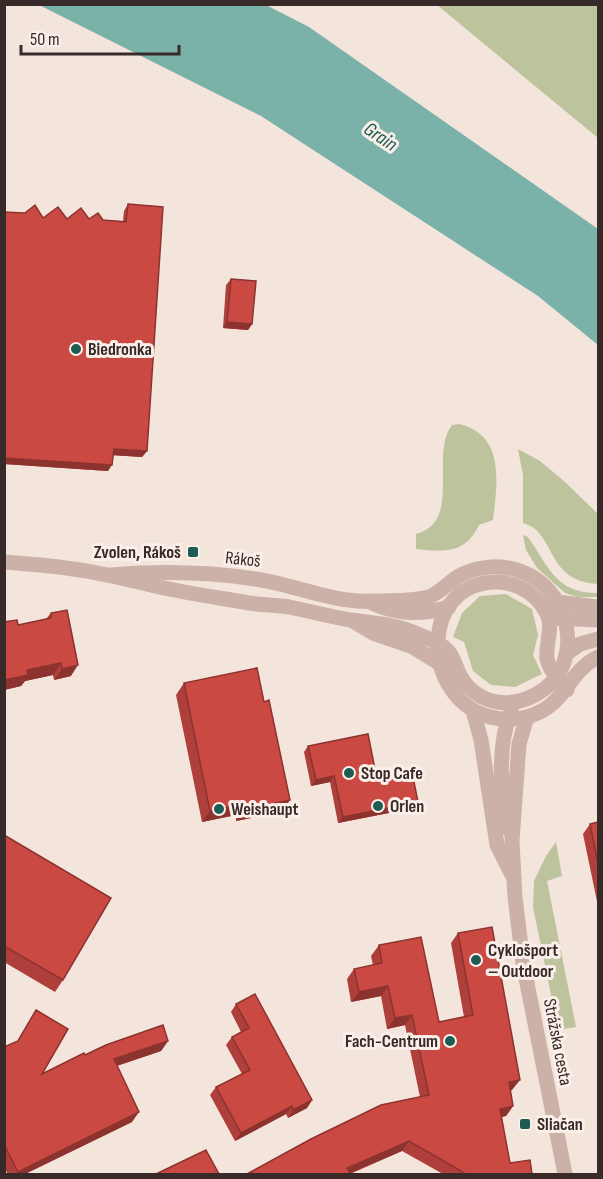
<svg xmlns="http://www.w3.org/2000/svg" width="603" height="1179" font-family="'Sofia Sans Condensed',sans-serif">
  <style>
    .green { fill: #bdc39c }
    .water { fill: #7ab1a9 }
    .lines { fill: none; stroke-linecap: round; stroke-linejoin: round }
    .minor { stroke: #ccb1a8; stroke-width: 15 }
    .wall { fill: #ae3f3a }
    .shaded-wall { fill: #8d332f }
    .building { fill: #ca4943; stroke: #8d332f; stroke-width: 1.5 }
    .poi-dot { fill: #1c5c53; stroke: #faefe9; stroke-width: 2 }
    .labels { text-anchor: middle; stroke-width: 6; stroke-linejoin: round; paint-order: stroke }
    .poi-label { font-size: 18px; font-weight: bold; fill: #382a28; stroke: #faefe9; text-anchor: start }
    .street-label { font-size: 18px; fill: #382a28; stroke: #faefe9 }
    .water-label { font-size: 20px; font-style: italic; fill: #1c5c53; stroke: #faefe9 }
  </style>
  <rect width="100%" height="100%" fill="#f3e4dc"/>
  <g class="green">
    <polygon points="437,5 598,5 598,138"/>
    <path d="M 459,424 C 506,435 497,484 493,520 L 479,525 C 465,554 445,552 416,549 L 416,534 C 463,522 429,454 452,425 Z"/>
    <path d="M 518,449 L 540,461 L 564,481 L 598,514 L 598,584 C 544,581 557,532 523,523 L 523,475 Z"/>
    <path d="M 523,535 L 528,537 C 550,569 556,593 598,593 L 598,597 L 578,597 L 565,593 L 537,568 L 526,550 Z"/>
    <polygon points="506,594 532,609 538,635 533,655 542,674 515,687 491,685 473,671 464,642 453,637 462,613 480,596"/>
    <polygon points="556,842 562,876 547,881 576,1027 564,1029 557,1024 533,907 534,881 546,856"/>
  </g>
  <polygon class="water" points="39,5 266,5 309,27 598,229 598,345 538,296 261,116"/>
  <g class="lines">
    <g class="minor">
      <path d="M 4,562 C 27,564 51,565 73,569 C 104,573 134,581 164,588 C 192,594 221,598 249,603 C 262,605 276,605 289,607 C 310,611 330,617 351,620 C 374,623 391,624 413,632 C 424,637 440,642 448,651 C 455,659 456,669 461,677 C 468,690 483,700 497,702 C 523,706 553,690 563,665 C 577,629 558,584 520,571 C 500,564 477,566 459,576 C 449,582 442,591 431,596 C 413,602 392,600 374,601 C 335,604 293,584 255,579 C 208,572 158,571 111,575"/>
      <polyline points="557,602 598,607"/>
      <path d="M 372,603 C 398,615 422,615 449,607"/>
      <polyline points="556,618 598,620"/>
      <polyline points="353,621 375,634 413,647 439,663"/>
      <polyline points="566,654 580,644 598,639"/>
      <path d="M 567,690 C 561,679 549,671 547,659 C 545,637 558,624 540,603 C 530,590 513,582 496,582 C 419,583 420,698 490,717 C 502,720 515,720 527,717 C 568,705 566,673 598,657"/>
      <polyline points="473,710 481,740 497,845 512,875"/>
      <polyline points="527,717 519,744 512,841 515,897 523,963 565,1174"/>
      <path d="M 509,830 C 500,795 497,746 511,711"/>
    </g>
  </g>
  <g class="wall">
    <polygon points="128,204 147,451 142,457 113,455 108,471 4,464 4,212 43,218 123,221 124,211"/>
    <polygon points="231,279 252,324 248,330 223,328 226,285"/>
    <polygon points="51,613 71,676 54,680 53,675 25,681 21,686 4,690 4,622 18,625 46,619"/>
    <polygon points="184,683 282,812 236,821 236,815 202,822 176,695"/>
    <polygon points="308,746 377,779 418,802 414,808 338,823 330,782 311,786 304,752"/>
    <polygon points="598,822 598,906 583,834 590,824"/>
    <polygon points="4,835 63,980 55,992 4,962"/>
    <polygon points="458,933 512,1090 510,1091 513,1106 506,1116 501,1117 510,1163 532,1174 443,1174 402,1151 350,1174 247,1174 420,1097 405,1025 387,1029 381,996 351,1002 347,979 354,969 373,965 371,956 379,945 439,1022 464,1017 451,943"/>
    <polygon points="236,1004 312,1100 307,1108 288,1118 286,1114 235,1141 210,1095 216,1087 242,1074 226,1045 232,1037 241,1032 231,1012"/>
    <polygon points="36,1010 42,1074 85,1055 168,1041 161,1051 117,1066 132,1122 25,1174 8,1174 4,1168 4,1047 17,1042"/>
  </g>
  <g class="shaded-wall">
    <polygon points="227,322 252,324 248,330 223,328"/>
    <polygon points="114,449 147,451 142,457 109,455"/>
    <polygon points="4,458 112,465 108,471 4,464"/>
    <polygon points="61,663 53,675 25,681 21,686 4,690 4,680 27,670"/>
    <polygon points="78,665 71,676 54,680 62,669"/>
    <polygon points="334,776 330,782 311,786 316,780"/>
    <polygon points="290,800 282,812 236,821 244,810"/>
    <polygon points="418,802 414,808 338,823 343,817"/>
    <polygon points="244,804 236,815 202,822 210,811"/>
    <polygon points="388,986 381,996 351,1002 359,992"/>
    <polygon points="412,1015 405,1025 387,1029 395,1018"/>
    <polygon points="168,1041 161,1051 107,1069 114,1059"/>
    <polygon points="520,1080 512,1090 502,1092 509,1082"/>
    <polygon points="312,1100 307,1108 288,1118 293,1110"/>
    <polygon points="292,1106 286,1114 235,1141 241,1133"/>
    <polygon points="513,1106 506,1116 492,1119 500,1109"/>
    <polygon points="139,1112 132,1122 25,1174 16,1174 18,1172"/>
    <polygon points="409,1141 402,1151 348,1174 347,1168"/>
  </g>
  <g class="building">
    <polygon points="128,204 163,207 147,451 114,449 112,465 4,458 4,212 25,213 35,205 43,218 58,207 67,219 81,208 89,219 98,213 103,220 126,222"/>
    <polygon points="231,279 256,281 252,324 227,322"/>
    <polygon points="67,610 78,665 62,669 61,663 27,670 28,675 4,680 4,622 17,620 18,625 51,618 51,613"/>
    <polygon points="257,668 264,702 269,700 290,800 244,810 244,804 210,811 184,683"/>
    <polygon points="368,734 377,779 412,772 418,802 343,817 334,776 316,780 308,746"/>
    <polygon points="598,822 598,863 590,824"/>
    <polygon points="4,835 111,898 63,980 4,946"/>
    <polygon points="492,927 520,1080 509,1082 513,1106 500,1109 510,1163 530,1160 532,1174 464,1174 463,1172 409,1141 347,1168 351,1174 247,1174 311,1139 381,1105 429,1095 412,1015 395,1018 388,986 359,992 354,969 382,963 379,945 421,937 439,1022 473,1015 458,933"/>
    <polygon points="255,994 312,1100 293,1110 292,1106 241,1133 216,1087 250,1070 232,1037 249,1028 236,1004"/>
    <polygon points="36,1010 68,1029 42,1074 84,1053 85,1055 106,1045 163,1025 168,1041 114,1059 139,1112 18,1172 4,1144 4,1047 18,1041"/>
    <polygon points="206,1150 219,1174 156,1174"/>
  </g>
  <g class="poi-dot">
    <circle cx="76" cy="349" r="6"/>
    <rect x="187" y="546" width="12" height="12" rx="3"/>
    <circle cx="349" cy="773" r="6"/>
    <circle cx="378" cy="806" r="6"/>
    <circle cx="219" cy="809" r="6"/>
    <circle cx="476" cy="960" r="6"/>
    <circle cx="450" cy="1041" r="6"/>
    <rect x="519" y="1118" width="12" height="12" rx="3"/>
  </g>
  <g class="labels">
    <g class="poi-label">
      <text x="88" y="355">Biedronka</text>
      <text x="181" y="558" text-anchor="end">Zvolen, Rákoš</text>
      <text x="361" y="779">Stop Cafe</text>
      <text x="390" y="812">Orlen</text>
      <text x="231" y="815">Weishaupt</text>
      <text x="488" y="956">Cyklošport<tspan x="488" dy="21">– Outdoor</tspan></text>
      <text x="438" y="1047" text-anchor="end">Fach-Centrum</text>
      <text x="537" y="1130">Sliačan</text>
    </g>
    <g class="street-label">
      <text transform="translate(243 559) rotate(6)" y="6">Rákoš</text>
      <text transform="translate(558 1042) rotate(79)" y="6">Strážska cesta</text>
    </g>
    <g class="water-label">
      <text transform="translate(381 136) rotate(34)" y="7">Grain</text>
    </g>
  </g>
  <rect width="603" height="1179" fill="none" stroke="#382a28" stroke-width="12"/>
  <path d="M21 45v9h158v-9" fill="none" stroke="#382a28" stroke-width="3"/>
  <text x="30" y="45" font-size="18" fill="#382a28" stroke="#faefe9" stroke-width="4.5" paint-order="stroke">50 m</text>
</svg>
